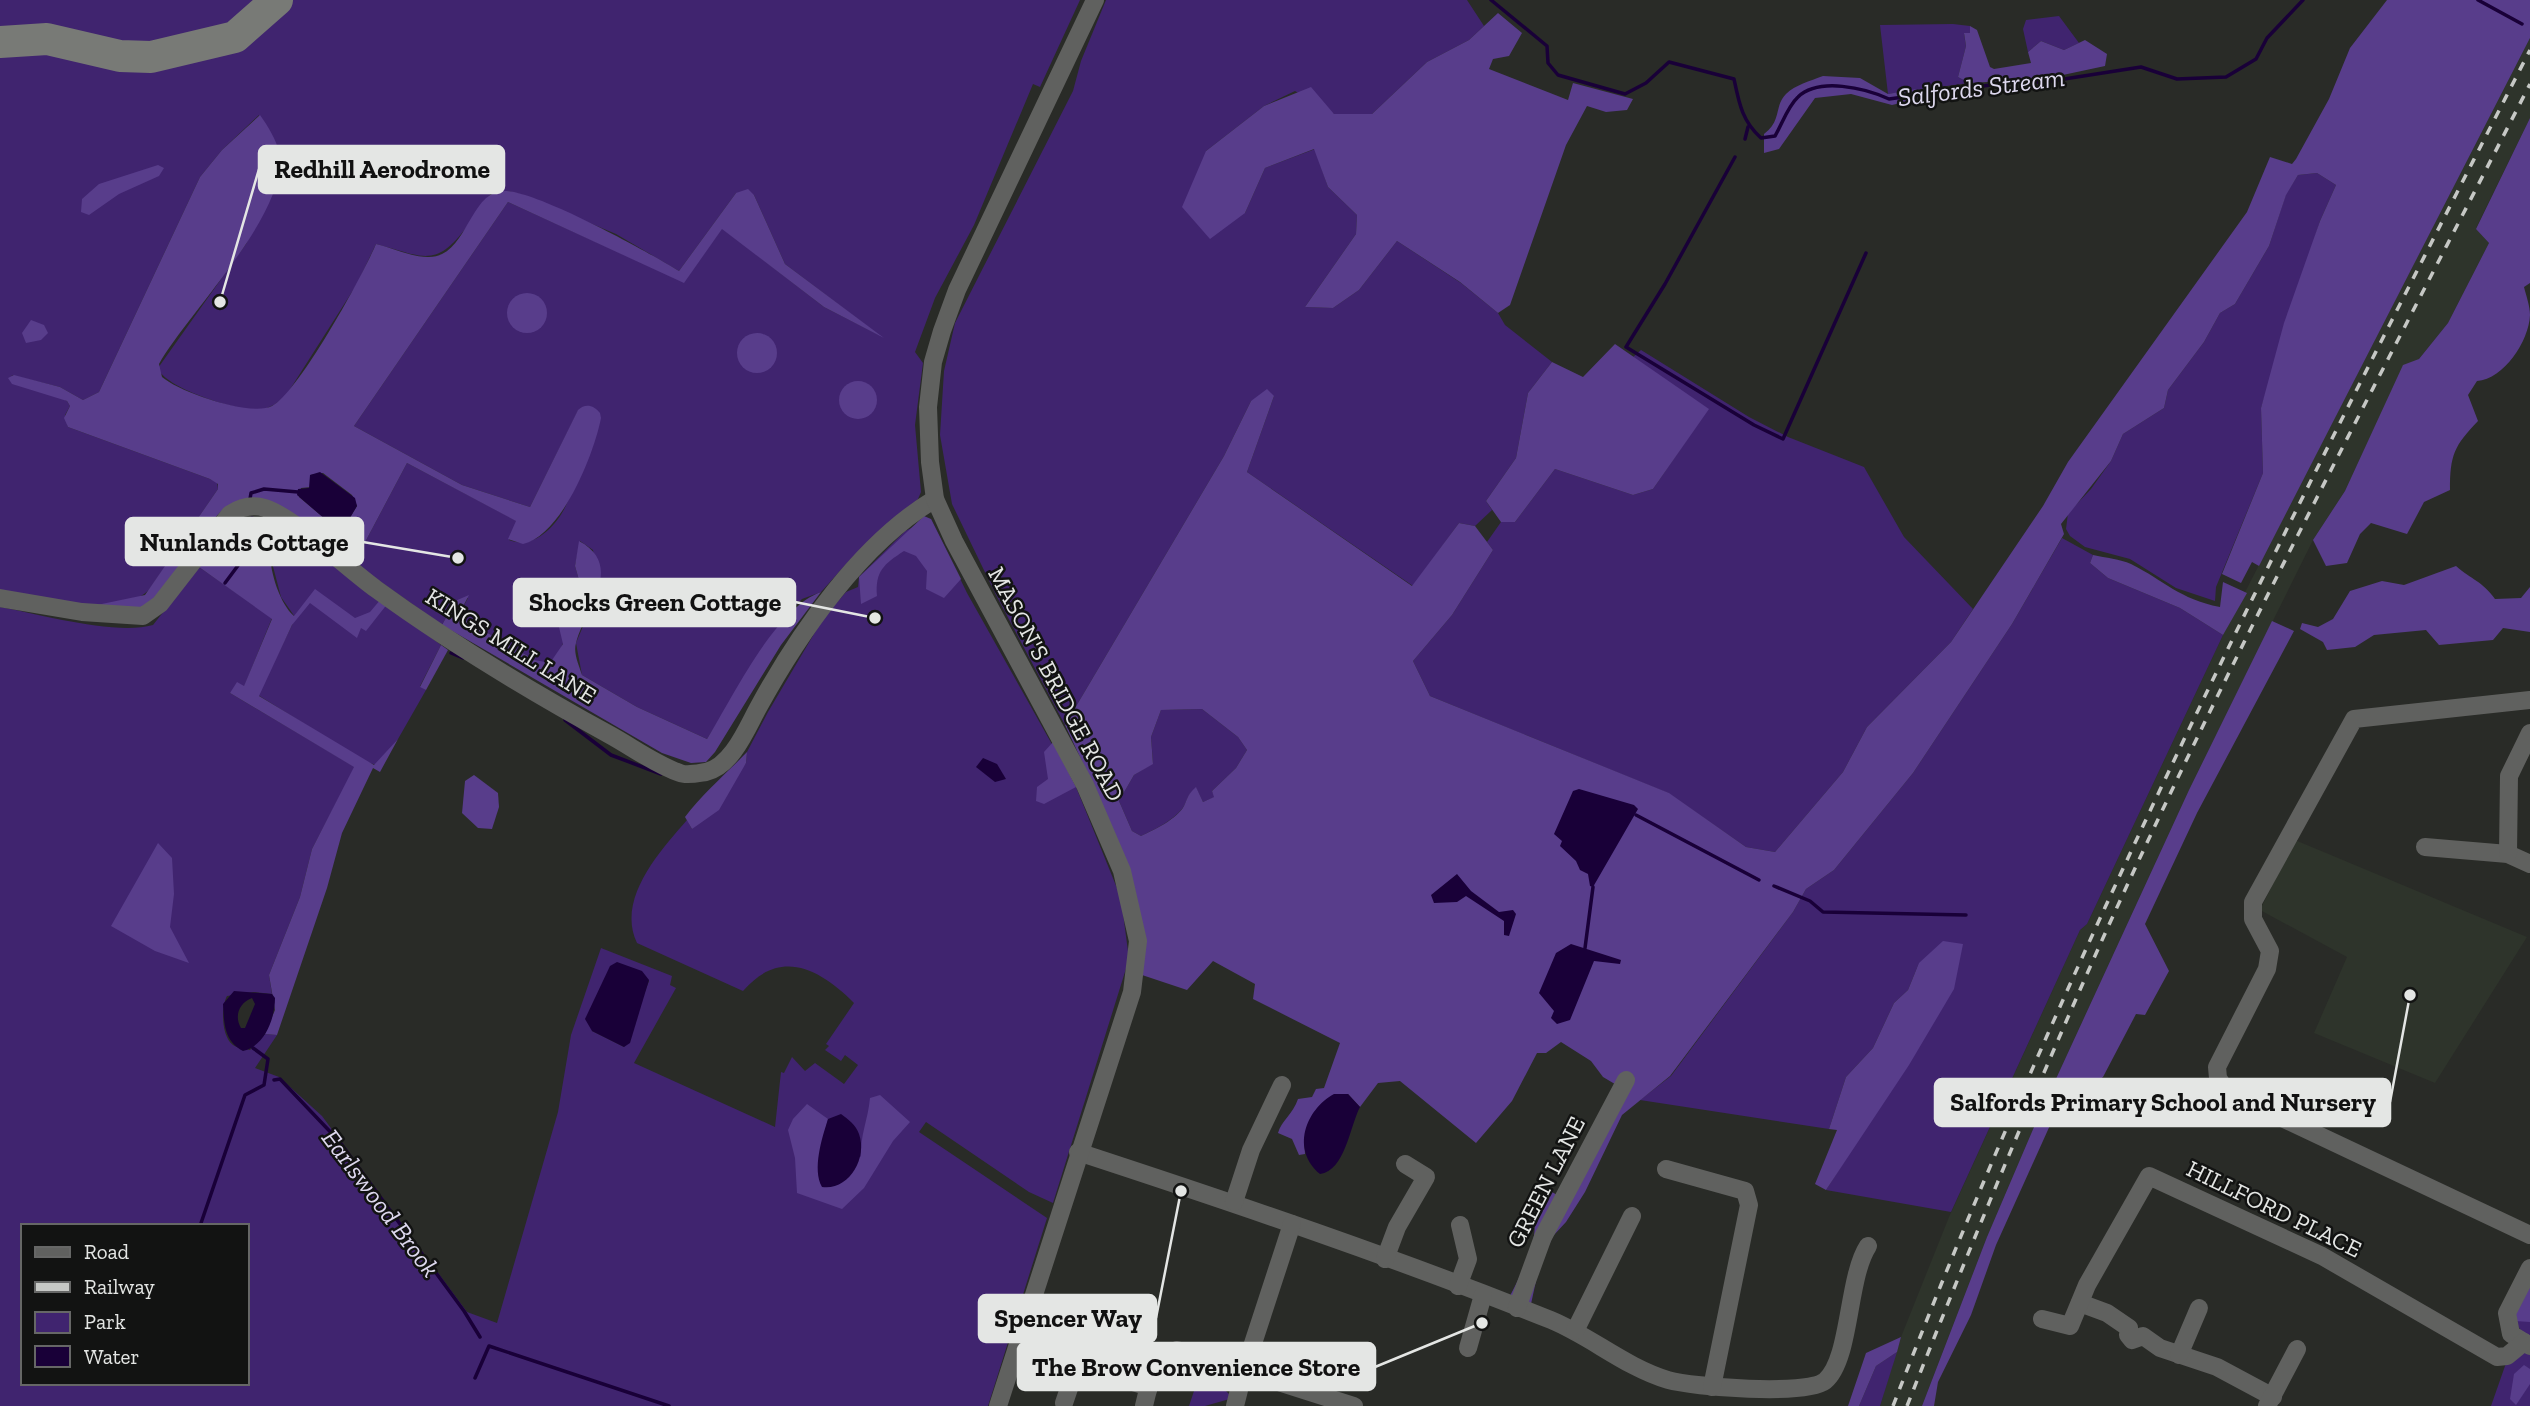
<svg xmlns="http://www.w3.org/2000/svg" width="2530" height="1406" font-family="'Zilla Slab',serif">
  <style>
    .built { fill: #2e342b }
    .green { fill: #40246f; fill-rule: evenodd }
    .forest { fill: #583d8b; fill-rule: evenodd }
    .water { fill: #190038; fill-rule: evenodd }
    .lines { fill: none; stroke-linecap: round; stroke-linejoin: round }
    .stream { stroke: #190038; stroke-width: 3.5 }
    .taxiway { stroke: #787a76; stroke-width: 32 }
    .minor { stroke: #60615f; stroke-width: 18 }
    .rail { stroke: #c6c8c5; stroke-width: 3.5; stroke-dasharray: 9 9; stroke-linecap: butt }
    .labels { text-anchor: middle; stroke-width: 5; stroke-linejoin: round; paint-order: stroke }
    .street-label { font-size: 24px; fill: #e4e6e4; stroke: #121312 }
    .water-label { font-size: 26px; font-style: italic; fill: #ddd8ee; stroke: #121312 }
    .leader { fill: none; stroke: #e4e6e4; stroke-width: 2.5 }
    .callout-dot { fill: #e4e6e4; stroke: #121312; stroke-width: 2.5 }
    .callout { fill: #e4e6e4; stroke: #e4e6e4; stroke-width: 2.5 }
    .callout-label { font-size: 26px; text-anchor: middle; font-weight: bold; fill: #111 }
  </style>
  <rect width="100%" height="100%" fill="#292b27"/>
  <g class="built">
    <polygon points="2530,38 2530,118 2476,228 2489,243 2448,323 2419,359 2373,431 2345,491 2313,540 2189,790 2037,1120 1987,1237 1922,1406 1880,1406 1901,1337 1949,1217 2080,930 2087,924 2223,635"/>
    <polygon points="2295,840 2527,937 2435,1083 2314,1033 2347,957 2260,910"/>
  </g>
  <g class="green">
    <path d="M 0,0 L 268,0 C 260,9 251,19 241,26 C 213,44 148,55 116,49 C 75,42 42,25 0,34 Z"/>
    <path d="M 285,0 L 1080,0 L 1040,87 L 1033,84 L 974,225 L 935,298 L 915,352 L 923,363 L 915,425 L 921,492 L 918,499 L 848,562 L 821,592 L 802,599 L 784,617 L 707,739 L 637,707 L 582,675 L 576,643 L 599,588 L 593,550 L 580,541 L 575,566 L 579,580 L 558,623 L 564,641 L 558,655 L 547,664 L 535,660 L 458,616 L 468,598 L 455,601 L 442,625 L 354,563 L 407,463 L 517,521 L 509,540 C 535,551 561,522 569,498 C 576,478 575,433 578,411 L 530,507 L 462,485 L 354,426 L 508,202 L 684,282 L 722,228 L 824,307 L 879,335 L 785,264 L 754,195 L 736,193 L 679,271 L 616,234 L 523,195 L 508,191 L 491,194 C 481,202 475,215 468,225 C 436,270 422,256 376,244 L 357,284 L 287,394 C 279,402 270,409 258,410 C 238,411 164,388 158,368 L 246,244 L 274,187 L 279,174 L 279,150 L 259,115 L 222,150 L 200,177 L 99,392 L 83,400 L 60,387 L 11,375 L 67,401 L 70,406 L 65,415 L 68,427 L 210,479 L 217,482 L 218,489 L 151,587 C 126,621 36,597 0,592 L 0,49 C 42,41 75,55 116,63 C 150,69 218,57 247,38 C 261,27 273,13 285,0 Z"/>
    <polygon points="1106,0 1467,0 1484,26 1469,40 1427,62 1372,114 1334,114 1295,91 1264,106 1206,151 1245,213 1265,168 1315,149 1328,187 1357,215 1356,234 1305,307 1333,308 1359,290 1397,241 1461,283 1498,313 1505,325 1552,362 1528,393 1516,458 1486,501 1492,510 1475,526 1459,523 1413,586 1247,472 1274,396 1251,401 1224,456 1065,725 996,595 952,504 940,435 944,371 955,323 1073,91 1081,61"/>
    <polygon points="2059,16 2079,43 2064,50 2041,41 2028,52 2023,29 2026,20"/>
    <polygon points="1953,24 1970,26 1970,34 1964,34 1966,46 1958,77 1969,83 1888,94 1880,25"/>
    <polygon points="2317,173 2336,185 2320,221 2261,408 2263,473 2216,587 2215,601 2176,588 2130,559 2085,547 2070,536 2066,529 2068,513 2091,489 2111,461 2123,434 2164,408 2168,390 2204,342 2220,313 2235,304 2269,246 2286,194 2298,175"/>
    <polygon points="1641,350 1749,417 1788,437 1864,467 1904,537 1973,609 1951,642 1867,727 1843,772 1775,852 1746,847 1668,793 1430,696 1413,661 1452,615 1493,550 1487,542 1501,522 1515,522 1555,469 1633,495 1653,489 1708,409 1632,358"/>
    <path d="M 931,519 L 967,593 L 1076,787 L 1121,898 L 1129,959 L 1053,1203 L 1029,1192 L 926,1122 L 919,1132 L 1047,1218 L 988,1406 L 0,1406 L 0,607 C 40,614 116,636 153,625 L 199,567 L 272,618 L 244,687 L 230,693 L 355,767 L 312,849 L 300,897 L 269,975 L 272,994 L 254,992 L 227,996 C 221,1007 221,1036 233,1045 C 237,1048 245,1049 250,1050 L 265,1034 L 277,1035 L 255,1068 L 279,1077 L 322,1116 L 467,1312 L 497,1323 L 558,1112 L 571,1035 L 601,948 L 672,976 L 670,985 L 676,988 L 634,1063 L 775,1127 L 781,1072 L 784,1073 L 792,1057 L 805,1071 L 815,1063 L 844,1084 L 858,1065 L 845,1055 L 841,1061 L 825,1050 L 829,1046 L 826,1044 L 854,1003 C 819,968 780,948 743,991 L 637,943 C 616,899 660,851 687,820 L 692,829 L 746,763 L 747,752 L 768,712 L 824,617 L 846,592 L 858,587 L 859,577 L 905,531 ZM 641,971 L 649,981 L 624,1047 L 592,1031 ZM 23,1226 L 247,1226 L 247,1383 L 23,1383 Z"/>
    <polygon points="283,527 441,645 420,686 426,690 398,739 376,765 364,761 258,695 294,621 295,617 281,597 270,555 272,545"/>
    <polygon points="2062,538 2093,555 2090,563 2108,578 2180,608 2223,635 2087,924 2080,930 1951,1212 1826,1190 1854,1146 1919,963 1908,990 1894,1003 1873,1048 1846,1077 1829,1129 1640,1100 1671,1076 1793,912 1806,889 1834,870 1913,773 2012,624"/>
    <path d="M 1202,709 L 1238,737 L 1247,750 L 1236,768 L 1212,791 L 1215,797 L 1203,802 L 1196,788 C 1188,794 1188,798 1184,806 C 1176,819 1154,830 1141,836 L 1132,831 L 1119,801 L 1134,775 L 1153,763 L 1151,737 L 1161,710 Z"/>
    <polygon points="2530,1280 2530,1406 2491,1406 2505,1366 2523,1334 2515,1321"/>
    <polygon points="1897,1352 1880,1406 1859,1406 1876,1366"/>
    <polygon points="1201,1370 1226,1378 1226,1391 1233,1398 1205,1406 1189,1406"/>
  </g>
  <g class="forest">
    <path d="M 2387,0 L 2530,0 L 2530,38 L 2259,566 L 2252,562 L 2241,583 L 2222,574 L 2263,473 L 2261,408 L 2284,323 L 2320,221 L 2336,185 L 2317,173 L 2298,175 L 2286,195 L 2269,246 L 2235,304 L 2220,313 L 2204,342 L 2168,390 L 2164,408 L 2123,434 L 2111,461 L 2061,524 L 2064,534 L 2012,624 L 1913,773 L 1834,870 L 1806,889 L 1793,912 L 1670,1076 L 1622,1115 L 1585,1192 L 1566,1222 L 1553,1236 L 1539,1267 L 1531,1304 L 1510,1296 C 1518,1280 1527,1263 1532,1245 C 1539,1223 1528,1208 1552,1192 L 1567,1201 L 1625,1090 L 1603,1077 L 1591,1061 L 1561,1042 L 1546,1053 L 1537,1053 L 1512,1101 L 1476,1143 L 1400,1081 L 1378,1083 L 1360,1107 L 1348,1094 L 1304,1138 L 1305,1154 L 1299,1155 L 1292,1139 L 1278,1133 C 1281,1121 1293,1114 1298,1099 L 1312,1097 L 1316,1089 L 1324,1088 L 1340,1043 L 1253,999 L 1255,984 L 1213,961 L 1187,990 L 1142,975 L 1104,808 L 1065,725 L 1224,456 L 1251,401 L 1267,389 L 1274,396 L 1247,472 L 1412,586 L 1459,523 L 1475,526 L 1493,550 L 1452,615 L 1413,661 L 1430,696 L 1669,793 L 1746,847 L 1775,852 L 1843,772 L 1867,727 L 1951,642 L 2043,506 L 2068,462 L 2247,212 L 2270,157 L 2292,164 L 2296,159 L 2329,99 L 2350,48 ZM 1202,709 L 1238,737 L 1247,750 L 1236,768 L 1212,791 L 1214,797 L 1203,802 L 1196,787 C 1188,794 1188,797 1184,806 C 1177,819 1154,830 1141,836 L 1132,831 L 1119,801 L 1134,775 L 1153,764 L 1151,737 L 1161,710 Z"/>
    <polygon points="1498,13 1522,33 1509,56 1493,59 1489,69 1568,100 1573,83 1633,99 1627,110 1606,112 1587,106 1566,145 1510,305 1498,313 1460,282 1397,241 1359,290 1333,308 1305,307 1356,234 1357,215 1328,187 1314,149 1265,168 1245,213 1210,239 1182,207 1206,151 1264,106 1311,87 1334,114 1372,114 1427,62 1469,40"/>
    <polygon points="1970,26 1977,30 1990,67 1994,69 2031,63 2028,52 2041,41 2064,50 2085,40 2107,54 2105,66 2044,79 1969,83 1958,77 1966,46 1964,33 1970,33"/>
    <path d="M 1823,76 L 1860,78 L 1888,94 L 1917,89 L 1913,100 L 1892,105 L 1851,94 L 1815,98 L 1779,149 L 1764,153 L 1764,134 C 1782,121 1774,106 1786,94 C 1795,85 1810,81 1823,76 Z"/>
    <path d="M 260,115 C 267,125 277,140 279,153 C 290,212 187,314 159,364 L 162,377 C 179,392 251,417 272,406 C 299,392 363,275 376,244 C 392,248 412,257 428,257 C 466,258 468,197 500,191 C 529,186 650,253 679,271 L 736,193 L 748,189 L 754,195 L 785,264 L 884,338 L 824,307 L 722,229 L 684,283 L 508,202 L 354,426 L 462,485 L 530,507 L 578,410 C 585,403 594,405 600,413 L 601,418 C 594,454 562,535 523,544 L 508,539 L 516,521 L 407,463 L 354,563 L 296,518 L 228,506 C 199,525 170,600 141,608 C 128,612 106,607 92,606 L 145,595 L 218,489 L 218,484 L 210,479 L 68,427 L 64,418 L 70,406 L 67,401 L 12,384 L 8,378 L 14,375 L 60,387 L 83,400 L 99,392 L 200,177 L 222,150 ZM 323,473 L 352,495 L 357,506 L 348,521 L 325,519 L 299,497 L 301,488 L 311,487 L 310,475 Z"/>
    <path d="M 2530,118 L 2530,283 L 2524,287 C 2526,295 2530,306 2530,315 C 2529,341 2504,379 2477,381 L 2468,395 L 2478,421 C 2454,446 2450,455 2450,490 L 2424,502 L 2407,534 L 2371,523 L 2360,534 L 2347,563 L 2326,566 L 2313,540 L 2345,491 L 2403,365 L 2419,359 L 2448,323 L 2489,243 L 2476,229 Z"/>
    <polygon points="158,165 164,168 159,176 119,194 89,215 81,212 82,199 99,184"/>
    <circle cx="527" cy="313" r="20"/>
    <polygon points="31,320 44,325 48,333 41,340 26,343 22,333"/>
    <circle cx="757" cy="353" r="20"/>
    <polygon points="1615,344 1709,409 1653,489 1633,495 1555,469 1515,522 1501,522 1486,501 1516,458 1528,393 1552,362 1583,377"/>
    <circle cx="858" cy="400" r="19"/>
    <path d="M 924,516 L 931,519 L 961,579 L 944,598 L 926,589 L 927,571 L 916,556 L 904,551 C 884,564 875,571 877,596 L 861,604 L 859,577 Z"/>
    <path d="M 267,517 L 283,527 C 279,534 270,544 270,553 C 270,572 280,604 294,616 L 315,589 L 355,618 L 370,612 L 381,599 L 388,603 L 366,631 L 361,628 L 357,638 L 310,603 L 292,625 L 259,696 L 374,765 L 398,739 L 380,772 L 373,768 L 342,833 L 327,888 L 277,1035 L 265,1034 L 275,1010 L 269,975 L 300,897 L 312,849 L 354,767 L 230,693 L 237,682 L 244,686 L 272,619 L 199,567 C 216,544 234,515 267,517 Z"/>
    <path d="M 579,541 C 626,566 584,610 576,643 C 573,653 579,665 582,675 L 637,707 L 707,739 C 733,697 775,608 821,592 L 781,645 L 715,752 L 706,762 L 691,763 L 662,753 L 442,625 L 455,601 L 469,595 L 458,616 L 535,660 L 550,663 L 563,644 L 558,623 L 579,580 L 575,566 Z"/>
    <path d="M 2093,555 C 2106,558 2120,559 2131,564 C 2165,581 2179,599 2220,607 L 2223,582 L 2247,593 L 2223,635 L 2180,608 L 2108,578 L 2090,563 Z"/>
    <path d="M 2456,566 C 2472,580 2482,581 2495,599 L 2521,598 L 2530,587 L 2530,632 L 2503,628 L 2493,640 L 2439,645 L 2426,630 L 2374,635 L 2355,647 L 2327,650 L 2323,642 L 2300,629 L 2302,623 L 2318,627 L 2333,619 L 2350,591 L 2382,581 L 2404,585 Z"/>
    <polygon points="2272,621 2294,631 2197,813 2145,924 2169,971 2145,1015 2136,1014 2103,1077 2056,1112 1996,1245 1971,1315 1938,1382 1934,1406 1922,1406 1987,1237 2037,1120 2189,790"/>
    <polygon points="441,645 448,650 426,690 420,687"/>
    <polygon points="1053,742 1076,787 1044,804 1036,801 1037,787 1048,779 1044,752"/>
    <path d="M 747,752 L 746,763 L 719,810 L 692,829 L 685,817 C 704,792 726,774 747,752 Z"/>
    <polygon points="474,775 498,793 499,807 492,829 478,828 462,813 465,781"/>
    <polygon points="158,843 172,858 174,894 170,927 189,963 155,951 111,926"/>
    <polygon points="1943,941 1963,944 1954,989 1909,1065 1826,1190 1815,1184 1837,1130 1829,1129 1846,1077 1873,1048 1894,1003 1908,990 1919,963"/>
    <path d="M 880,1095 L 910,1122 L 893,1141 L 864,1188 L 842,1209 L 797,1193 L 795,1158 L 788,1130 L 793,1119 L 807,1104 L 828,1119 L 825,1131 L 861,1157 C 860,1135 868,1120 870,1098 Z"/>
    <polygon points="2530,1280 2530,1322 2515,1321 2515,1310"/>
    <polygon points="1901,1337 1897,1352 1876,1366 1859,1406 1848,1406 1866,1353"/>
    <polygon points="2524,1365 2530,1369 2530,1384 2516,1405 2510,1399 2514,1374"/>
  </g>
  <g class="water">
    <polygon points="320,472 355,498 357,506 348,521 325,519 297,495 298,489 309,488 310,475"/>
    <polygon points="983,758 997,764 1006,779 995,782 976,767"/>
    <polygon points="1579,789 1634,805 1638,809 1593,887 1590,886 1588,874 1580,870 1576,861 1560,846 1562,841 1554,834 1573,791"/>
    <polygon points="1457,874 1471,891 1499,912 1513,910 1516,914 1509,936 1504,935 1504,921 1466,896 1457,902 1434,903 1431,895"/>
    <polygon points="1571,944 1621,960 1620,964 1594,961 1570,1020 1557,1024 1551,1018 1554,1011 1539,993 1556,953"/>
    <polygon points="617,962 642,971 649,980 630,1043 624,1047 592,1031 585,1019 610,966"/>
    <path d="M 234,991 L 272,994 L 275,998 C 275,1018 265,1046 243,1051 C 224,1041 224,1023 223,1004 ZM 252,998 L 255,1004 L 245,1028 L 241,1028 C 234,1016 239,1003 252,998 Z"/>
    <path d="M 1334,1094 L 1348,1094 L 1360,1107 C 1350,1126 1345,1171 1320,1174 C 1291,1150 1305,1110 1334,1094 Z"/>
    <path d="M 841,1114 C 848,1119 856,1125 859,1134 C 868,1159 848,1191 822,1187 C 812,1169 822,1138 828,1119 Z"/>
  </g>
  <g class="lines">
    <g class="stream">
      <path d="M 1491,0 L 1547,46 L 1548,63 L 1558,75 L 1625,94 L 1646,83 L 1669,62 L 1734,79 C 1739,103 1742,121 1761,138 L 1775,136 C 1782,124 1788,106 1798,97 C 1819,77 1865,88 1889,99 L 2012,82 L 2045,82 L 2141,67 L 2177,79 L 2226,77 L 2256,59 L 2267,38 L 2303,0"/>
      <polyline points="2478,0 2522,24"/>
      <polyline points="1745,139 1748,127"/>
      <polyline points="1735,157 1665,284 1626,347 1754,425 1783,439 1866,253"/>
      <polyline points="250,499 251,493 264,489 298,492"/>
      <polyline points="225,583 251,548 252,518"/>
      <polyline points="451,653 463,658"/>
      <polyline points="565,720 611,755 661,774"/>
      <polyline points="1636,815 1759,880"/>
      <polyline points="1774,886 1810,901 1823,912 1966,915"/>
      <polyline points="1585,948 1593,887"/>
      <polyline points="274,1080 280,1079 339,1141 464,1311 480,1337"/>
      <polyline points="200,1226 245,1095 264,1085 268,1059 253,1048"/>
      <polyline points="475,1378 489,1346 669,1406"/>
    </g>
    <polyline class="taxiway" points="0,42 47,39 120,56 151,57 235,37 277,0"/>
    <g class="minor">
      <path d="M 0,598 L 82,612 L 143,616 L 160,604 L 230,514 C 241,507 252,504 265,508 C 295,518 348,569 376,589 C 450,643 530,691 610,735 C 632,747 656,765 680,773 C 687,776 699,773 706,772 C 732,766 747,728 758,708 C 799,633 861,543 935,499"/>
      <polyline points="2530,700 2354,719 2253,902 2253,919 2270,951 2267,969 2217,1067 2218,1078 2227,1092 2530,1235"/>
      <polyline points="2425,847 2508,854 2530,864"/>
      <polyline points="2508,854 2509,776 2530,733"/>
      <path d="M 1078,1152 C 1237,1204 1396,1258 1551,1320 C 1592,1337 1625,1367 1668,1380 C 1693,1387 1806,1396 1825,1381 C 1851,1359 1847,1278 1868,1246"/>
      <polyline points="1666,1169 1745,1191 1749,1205 1712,1387"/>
      <polyline points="1234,1202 1251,1150 1282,1085"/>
      <polyline points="1385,1259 1397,1227 1426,1177 1405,1164"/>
      <polyline points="2530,1268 2507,1313 2511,1334 2530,1346"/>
      <polyline points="1458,1286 1468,1259 1460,1225"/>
      <polyline points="2080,1303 2107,1313 2129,1328 2128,1335 2132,1340 2143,1336 2160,1348 2217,1367 2273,1397"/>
      <polyline points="1517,1308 1543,1237 1626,1080"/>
      <polyline points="2042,1319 2070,1326 2087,1285 2149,1176 2322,1256 2497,1357 2507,1356 2524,1342"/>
      <polyline points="1575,1331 1632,1216"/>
      <polyline points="1468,1348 1483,1295"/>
      <polyline points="2179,1355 2199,1308"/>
      <polyline points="1244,1371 1292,1224"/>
      <polyline points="1064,1403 1077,1365 1149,1387"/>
      <polyline points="998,1406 1132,992 1138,941 1122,871 1085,785 954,541 935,499 930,462 928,407 933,362 942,331 957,290 1095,0"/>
      <path d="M 1144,1406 C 1149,1383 1155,1361 1177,1350 L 1354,1406"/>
      <polyline points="1235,1406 1239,1390"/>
      <polyline points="2267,1406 2297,1349"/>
    </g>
    <g class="rail">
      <path d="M 1893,1406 C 2073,939 2302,495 2530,50"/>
      <path d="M 1907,1406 C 1969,1249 2034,1092 2103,938 C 2234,649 2385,367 2530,84"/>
    </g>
  </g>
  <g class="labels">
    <g class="street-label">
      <text transform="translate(511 646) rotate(32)" y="8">KINGS MILL LANE</text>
      <text transform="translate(1056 684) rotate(62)" y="8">MASON'S BRIDGE ROAD</text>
      <text transform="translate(1546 1182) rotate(-63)" y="8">GREEN LANE</text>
      <text transform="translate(2274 1209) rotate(26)" y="8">HILLFORD PLACE</text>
    </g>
    <g class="water-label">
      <text transform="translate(1981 87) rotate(-7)" y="9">Salfords Stream</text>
      <text transform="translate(381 1203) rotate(53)" y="9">Earlswood Brook</text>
    </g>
  </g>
  <path class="leader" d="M220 302L259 169M458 558L363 542M875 618L795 602M2410 995L2390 1102M1181 1191L1156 1318M1482 1323L1375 1367"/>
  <g class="callout-dot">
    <circle cx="220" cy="302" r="7"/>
    <circle cx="458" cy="558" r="7"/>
    <circle cx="875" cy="618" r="7"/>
    <circle cx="2410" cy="995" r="7"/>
    <circle cx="1181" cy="1191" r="7"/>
    <circle cx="1482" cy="1323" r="7"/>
  </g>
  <g class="callout">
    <rect x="259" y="146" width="245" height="47" rx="7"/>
    <rect x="126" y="518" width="237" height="47" rx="7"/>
    <rect x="514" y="579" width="281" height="47" rx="7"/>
    <rect x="1935" y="1079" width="455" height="47" rx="7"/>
    <rect x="979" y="1295" width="177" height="47" rx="7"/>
    <rect x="1018" y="1343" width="357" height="47" rx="7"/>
  </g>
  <g class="callout-label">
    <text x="382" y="178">Redhill Aerodrome</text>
    <text x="244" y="551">Nunlands Cottage</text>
    <text x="655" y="611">Shocks Green Cottage</text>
    <text x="2163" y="1111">Salfords Primary School and Nursery</text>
    <text x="1068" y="1327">Spencer Way</text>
    <text x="1196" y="1376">The Brow Convenience Store</text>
  </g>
  <rect x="21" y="1224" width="228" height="161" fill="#121312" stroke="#666766" stroke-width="2"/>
  <rect x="35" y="1247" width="35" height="10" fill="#60615f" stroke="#666766" stroke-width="2"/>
  <text x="84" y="1259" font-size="21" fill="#e4e6e4">Road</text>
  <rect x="35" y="1282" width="35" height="10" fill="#c6c8c5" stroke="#666766" stroke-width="2"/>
  <text x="84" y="1294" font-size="21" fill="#e4e6e4">Railway</text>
  <rect x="35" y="1312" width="35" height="21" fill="#40246f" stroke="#666766" stroke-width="2"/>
  <text x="84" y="1329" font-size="21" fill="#e4e6e4">Park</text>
  <rect x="35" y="1346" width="35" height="21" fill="#190038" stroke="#666766" stroke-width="2"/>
  <text x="84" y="1364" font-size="21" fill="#e4e6e4">Water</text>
</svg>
